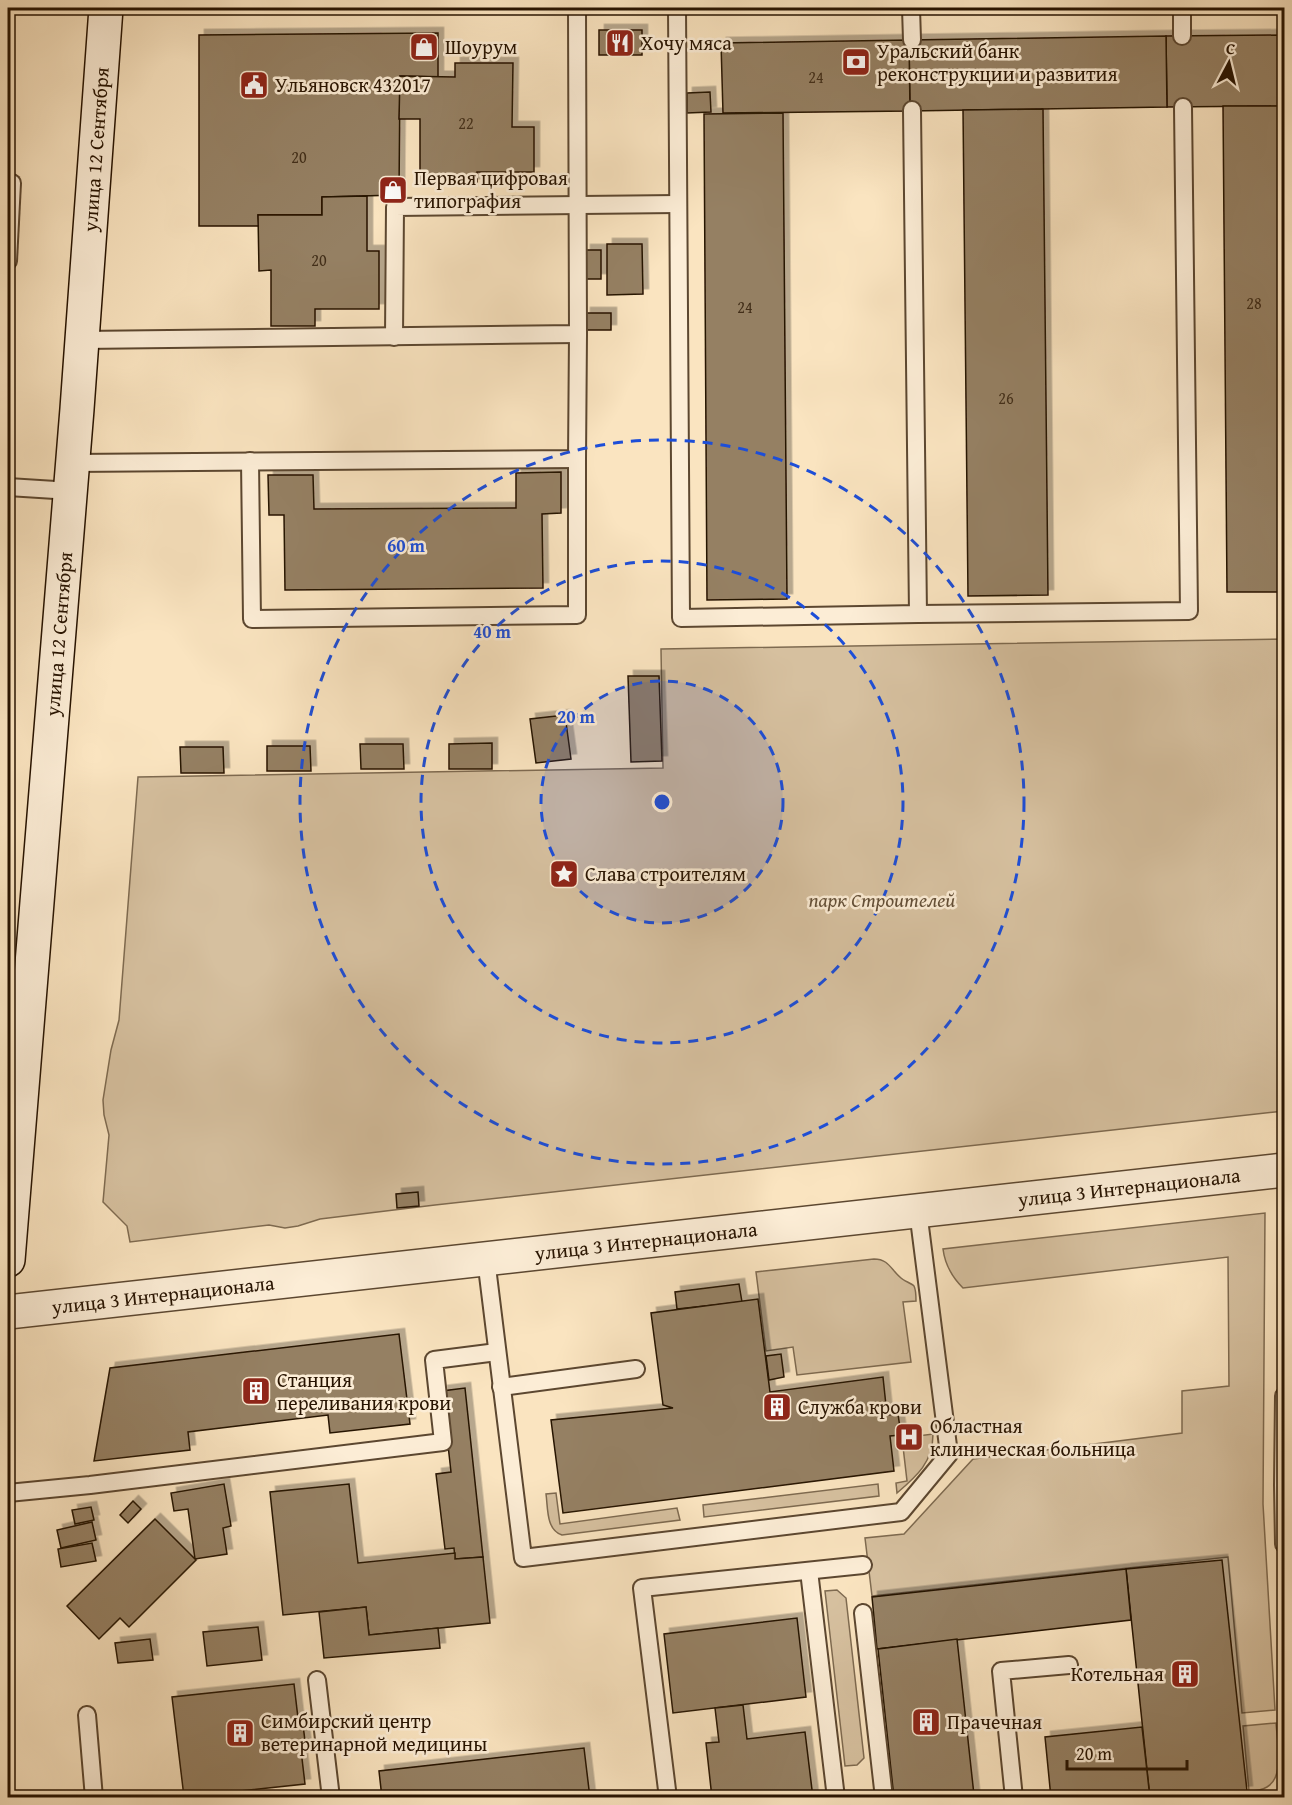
<svg xmlns="http://www.w3.org/2000/svg" width="1292" height="1805" font-family="'Gentium Book Plus',serif">
  <style>
    .green { fill: #d6c09f; stroke: #7e6a50; stroke-width: 1.5 }
    .building { fill: #958064; stroke: #271300; stroke-width: 1.5; filter: url(#shadow) }
    .lines { fill: none; stroke-linecap: round; stroke-linejoin: round }
    .service-casing { stroke: #5c4730; stroke-width: 20 }
    .minor-casing { stroke: #5c4730; stroke-width: 36 }
    .secondary-casing { stroke: #271300; stroke-width: 36 }
    .service { stroke: #fcedd6; stroke-width: 16 }
    .minor { stroke: #fcedd6; stroke-width: 33 }
    .secondary { stroke: #fcedd6; stroke-width: 33 }
    .ring { fill: none; stroke: #1d4ed8; stroke-width: 3; stroke-dasharray: 10 8 }
    .labels { text-anchor: middle; stroke-width: 5; stroke-linejoin: round; paint-order: stroke }
    .number-label { font-size: 16px; fill: #422e19 }
    .poi-label { font-size: 20px; fill: #271300; stroke: #fcedd6; text-anchor: start }
    .street-label { font-size: 20px; fill: #271300; stroke: #fcedd6 }
    .park-label { font-size: 20px; font-style: italic; fill: #645038; stroke: #fcedd6 }
    .centre { fill: #1d4ed8; stroke: #fcedd6; stroke-width: 3 }
    .ring-label { font-size: 18px; text-anchor: middle; font-weight: bold; fill: #1d4ed8; stroke: #fcedd6; stroke-width: 5; stroke-linejoin: round; paint-order: stroke }
  </style>
  <defs>
    <filter id="shadow"><feDropShadow dx="5.5" dy="-5.5" stdDeviation="0" flood-color="#0004"/></filter>
  </defs>
  <rect width="100%" height="100%" fill="#fae4c0"/>
  <filter id="stains"><feTurbulence type="fractalNoise" baseFrequency=".00333" numOctaves="4"/><feColorMatrix values="0 0 0 0 .2 0 0 0 0 .09 0 0 0 0 .02 0 0 0 .5 -.17"/></filter>
  <radialGradient id="worn" r=".72"><stop offset=".6" stop-color="#630" stop-opacity="0"/><stop offset="1" stop-color="#630" stop-opacity=".3"/></radialGradient>
  <g class="green">
    <polygon points="1284,639 1284,1111 435,1205 320,1219 298,1226 285,1228 269,1225 130,1242 127,1226 103,1202 109,1135 104,1115 103,1100 111,1050 119,1020 138,777 663,768 661,649"/>
    <path d="M 1265,1213 L 1263,1504 L 1275,1710 L 1242,1713 L 1228,1557 L 872,1596 L 865,1538 L 904,1534 L 973,1459 L 1182,1433 L 1182,1391 L 1229,1386 L 1228,1257 L 963,1288 C 952,1277 945,1265 943,1249 Z"/>
    <path d="M 874,1259 C 889,1259 891,1270 901,1278 C 904,1281 911,1283 914,1286 C 916,1290 916,1297 916,1301 L 903,1302 L 911,1362 L 797,1375 L 793,1347 L 766,1351 L 756,1272 Z"/>
    <path d="M 933,1434 C 933,1462 917,1476 897,1493 L 896,1483 L 907,1481 L 902,1438 Z"/>
    <polygon points="878,1484 879,1496 704,1517 703,1505"/>
    <path d="M 556,1493 L 560,1524 L 677,1508 L 680,1520 L 562,1535 C 546,1530 548,1508 546,1494 Z"/>
    <polygon points="837,1590 846,1598 864,1758 857,1765 845,1766 825,1591"/>
    <path d="M 1276,1723 C 1277,1740 1285,1777 1267,1787 C 1262,1790 1255,1791 1249,1791 L 1243,1726 Z"/>
  </g>
  <g class="building">
    <rect x="599" y="30" width="43" height="25"/>
    <polygon points="438,33 438,77 400,76 399,195 322,197 322,215 258,215 259,226 199,226 199,35"/>
    <polygon points="1284,35 1284,106 1167,107 1166,36"/>
    <polygon points="1166,36 1167,107 910,111 909,40"/>
    <polygon points="909,40 910,111 723,113 721,43"/>
    <polygon points="455,63 513,63 512,127 534,127 534,172 477,172 477,184 420,184 420,119 399,119 400,76 455,77"/>
    <polygon points="710,92 711,112 687,113 687,93"/>
    <polygon points="1223,106 1284,106 1284,592 1227,592"/>
    <polygon points="1043,109 1048,595 968,596 963,110"/>
    <polygon points="783,113 787,599 707,600 704,114"/>
    <polygon points="367,196 367,251 379,251 379,309 315,309 315,326 271,326 271,270 259,271 258,215 322,215 322,197"/>
    <polygon points="607,244 642,244 643,294 607,295"/>
    <rect x="585" y="250" width="16" height="29"/>
    <rect x="585" y="313" width="26" height="17"/>
    <polygon points="561,472 561,513 542,514 543,588 285,590 284,515 269,515 268,475 313,475 314,509 516,508 516,473"/>
    <polygon points="628,676 659,676 662,761 631,762"/>
    <polygon points="565,715 571,759 536,763 530,719"/>
    <polygon points="492,743 492,769 449,769 449,744"/>
    <polygon points="360,744 403,744 404,769 361,769"/>
    <polygon points="267,746 310,746 311,771 267,771"/>
    <polygon points="180,747 223,747 224,773 181,773"/>
    <polygon points="418,1192 419,1206 397,1208 396,1194"/>
    <polygon points="739,1284 742,1302 677,1309 675,1292"/>
    <polygon points="758,1299 770,1392 883,1377 887,1415 898,1414 901,1435 890,1436 894,1471 563,1513 551,1420 673,1408 663,1405 651,1313"/>
    <polygon points="399,1334 410,1424 330,1433 328,1415 188,1432 190,1450 94,1461 110,1368"/>
    <polygon points="781,1354 784,1377 769,1380 766,1356"/>
    <polygon points="465,1388 483,1557 455,1559 454,1548 445,1549 436,1474 451,1472 442,1391"/>
    <polygon points="224,1484 231,1526 223,1528 227,1554 195,1559 188,1509 174,1511 171,1493"/>
    <polygon points="349,1484 358,1563 455,1553 455,1559 483,1557 490,1623 369,1635 366,1607 283,1615 270,1492"/>
    <polygon points="133,1501 141,1509 128,1523 120,1515"/>
    <polygon points="91,1507 94,1520 75,1524 72,1510"/>
    <polygon points="155,1519 196,1560 129,1627 120,1618 99,1639 67,1606"/>
    <polygon points="92,1522 96,1540 61,1548 57,1530"/>
    <polygon points="92,1543 96,1561 61,1567 58,1549"/>
    <polygon points="1222,1560 1247,1791 1190,1798 1150,1798 1126,1569"/>
    <polygon points="1126,1569 1131,1620 877,1649 872,1597"/>
    <polygon points="366,1607 369,1635 438,1628 440,1648 324,1658 319,1612"/>
    <polygon points="797,1618 806,1697 673,1713 664,1634"/>
    <polygon points="258,1627 262,1660 207,1666 203,1632"/>
    <polygon points="150,1639 153,1660 118,1663 115,1643"/>
    <polygon points="957,1639 974,1795 951,1798 894,1798 878,1649"/>
    <polygon points="294,1684 298,1718 302,1717 306,1749 301,1750 305,1784 184,1797 172,1697"/>
    <polygon points="743,1705 747,1739 805,1732 813,1798 712,1798 706,1743 719,1742 715,1708"/>
    <polygon points="1142,1727 1150,1798 1051,1798 1045,1737"/>
    <polygon points="584,1748 590,1798 382,1798 379,1771"/>
  </g>
  <g class="lines">
    <g class="service-casing">
      <g id="service">
        <polyline points="677,8 681,618 918,614 912,110"/>
        <polyline points="911,8 912,40"/>
        <polyline points="1182,8 1182,36"/>
        <polyline points="8,261 12,183"/>
        <polyline points="394,337 395,207 678,204"/>
        <polyline points="82,340 578,334 577,8"/>
        <polyline points="250,461 252,619 577,615 577,459"/>
        <polyline points="73,463 577,459 578,334"/>
        <polyline points="8,487 71,491"/>
        <polyline points="918,614 1189,611 1183,107"/>
        <polyline points="486,1259 523,1558 901,1512 949,1454 918,1211"/>
        <polyline points="501,1387 636,1369"/>
        <polyline points="1284,1396 1283,1485 1284,1544"/>
        <polyline points="8,1493 90,1485 443,1442 434,1360 497,1352"/>
        <polyline points="809,1571 836,1798"/>
        <polyline points="863,1613 884,1798"/>
        <polyline points="317,1680 331,1798"/>
        <polyline points="87,1715 94,1798"/>
        <polyline points="668,1798 642,1588 863,1565"/>
        <polyline points="1014,1798 1001,1671 1069,1665"/>
        <polyline points="1282,1798 1284,1797"/>
      </g>
    </g>
    <g class="minor-casing">
      <g id="minor">
        <path id="s1" d="M 8,1312 L 1284,1170"/>
      </g>
    </g>
    <g class="secondary-casing">
      <g id="secondary">
        <path id="s2" d="M 8,1260 L 77,409 L 106,8"/>
      </g>
    </g>
    <use href="#service" class="service"/>
    <use href="#minor" class="minor"/>
    <use href="#secondary" class="secondary"/>
  </g>
  <circle cx="662" cy="802" r="121" fill="#1d4ed8" fill-opacity=".12"/>
  <g class="ring">
    <circle cx="662" cy="802" r="121"/>
    <circle cx="662" cy="802" r="241"/>
    <circle cx="662" cy="802" r="362"/>
  </g>
  <defs>
    <g id="restaurant-square" transform="scale(1.5)"><rect x="-9" y="-9" width="18" height="18" rx="4" fill="#8f2418" stroke="#fcedd6"/><path d="M-5-6h1v4h1v-4h1v4h1v-4h1v5L-1.5 .5V6h-2V.5L-5-1ZM5-6V6H3V1.5H1.5Q1.5-4 5-6Z" fill="#fff"/></g>
    <g id="shop-square" transform="scale(1.5)"><rect x="-9" y="-9" width="18" height="18" rx="4" fill="#8f2418" stroke="#fcedd6"/><path d="M-5-2.5h2.3a2.7 3.5 0 0 1 5.4 0H5L5.5 6h-11ZM-1.5-2.5h3a1.5 2.3 0 0 0-3 0Z" fill="#fff"/></g>
    <g id="bank-square" transform="scale(1.5)"><rect x="-9" y="-9" width="18" height="18" rx="4" fill="#8f2418" stroke="#fcedd6"/><path d="M-6-4H6V4H-6ZM0-2.3a2.3 2.3 0 1 0 0 4.6a2.3 2.3 0 1 0 0-4.6Z" fill="#fff"/></g>
    <g id="civic-square" transform="scale(1.5)"><rect x="-9" y="-9" width="18" height="18" rx="4" fill="#8f2418" stroke="#fcedd6"/><path d="M-.6-6.5H3V-4.5H.6V-3L4-1V1h2V6H-6V1h2V-1L-.6-3ZM-1.2 2.5V6h2.4V2.5Z" fill="#fff"/></g>
    <g id="sight-square" transform="scale(1.5)"><rect x="-9" y="-9" width="18" height="18" rx="4" fill="#8f2418" stroke="#fcedd6"/><path d="M0-6L1.8-2.2L6-1.7L2.9 1.2L3.7 5.4L0 3.3L-3.7 5.4L-2.9 1.2L-6-1.7L-1.8-2.2Z" fill="#fff"/></g>
    <g id="building-square" transform="scale(1.5)"><rect x="-9" y="-9" width="18" height="18" rx="4" fill="#8f2418" stroke="#fcedd6"/><path d="M-4-6H4V6H1V3H-1V6H-4ZM-2.5-4.3h1.7v1.8h-1.7ZM.8-4.3h1.7v1.8H.8ZM-2.5-1h1.7V.8h-1.7ZM.8-1h1.7V.8H.8Z" fill="#fff"/></g>
    <g id="hospital-square" transform="scale(1.5)"><rect x="-9" y="-9" width="18" height="18" rx="4" fill="#8f2418" stroke="#fcedd6"/><path d="M-5-5h3v3.5h4V-5h3V5h-3V1.5h-4V5h-3Z" fill="#fff"/></g>
  </defs>
  <g fill-rule="evenodd">
    <use href="#restaurant-square" x="620" y="43"/>
    <use href="#shop-square" x="424" y="47"/>
    <use href="#bank-square" x="856" y="62"/>
    <use href="#civic-square" x="254" y="85"/>
    <use href="#shop-square" x="393" y="190"/>
    <use href="#sight-square" x="564" y="874"/>
    <use href="#building-square" x="256" y="1391"/>
    <use href="#building-square" x="777" y="1407"/>
    <use href="#hospital-square" x="909" y="1437"/>
    <use href="#building-square" x="1185" y="1674"/>
    <use href="#building-square" x="926" y="1722"/>
    <use href="#building-square" x="240" y="1733"/>
  </g>
  <g class="labels">
    <g class="number-label">
      <text x="816" y="83">24</text>
      <text x="466" y="129">22</text>
      <text x="299" y="163">20</text>
      <text x="319" y="266">20</text>
      <text x="1254" y="309">28</text>
      <text x="745" y="313">24</text>
      <text x="1006" y="404">26</text>
    </g>
    <g class="poi-label">
      <text x="641" y="50">Хочу мяса</text>
      <text x="445" y="54">Шоурум</text>
      <text x="877" y="58">Уральский банк<tspan x="877" dy="23">реконструкции и развития</tspan></text>
      <text x="275" y="92">Ульяновск 432017</text>
      <text x="414" y="185">Первая цифровая<tspan x="414" dy="23">типография</tspan></text>
      <text x="585" y="881">Слава строителям</text>
      <text x="277" y="1387">Станция<tspan x="277" dy="23">переливания крови</tspan></text>
      <text x="798" y="1414">Служба крови</text>
      <text x="930" y="1433">Областная<tspan x="930" dy="23">клиническая больница</tspan></text>
      <text x="1164" y="1681" text-anchor="end">Котельная</text>
      <text x="261" y="1728">Симбирский центр<tspan x="261" dy="23">ветеринарной медицины</tspan></text>
      <text x="947" y="1729">Прачечная</text>
    </g>
    <g class="street-label">
      <text dy="7" stroke="none"><textPath href="#s2" startOffset="1114">улица 12 Сентября</textPath></text>
      <text dy="7" stroke="none"><textPath href="#s2" startOffset="628">улица 12 Сентября</textPath></text>
      <text dy="7" stroke="none"><textPath href="#s1" startOffset="1128">улица 3 Интернационала</textPath></text>
      <text dy="7" stroke="none"><textPath href="#s1" startOffset="642">улица 3 Интернационала</textPath></text>
      <text dy="7" stroke="none"><textPath href="#s1" startOffset="156">улица 3 Интернационала</textPath></text>
    </g>
    <g class="park-label">
      <text x="882" y="907">парк Строителей</text>
    </g>
  </g>
  <circle cx="662" cy="802" r="9" class="centre"/>
  <g class="ring-label">
    <text x="406" y="552">60 m</text>
    <text x="492" y="638">40 m</text>
    <text x="576" y="723">20 m</text>
  </g>
  <rect width="1292" height="1805" fill="none" stroke="#fae4c0" stroke-width="30"/>
  <rect x="9" y="9" width="1274" height="1787" fill="none" stroke="#271300" stroke-width="3"/>
  <rect x="15" y="15" width="1262" height="1775" fill="none" stroke="#271300" stroke-width="1.5"/>
  <g transform="translate(1229 63) rotate(7)" stroke="#fcedd6" stroke-width="4.5" paint-order="stroke">
  <path d="M0-4.5L10 22L0 15L-10 22Z" fill="#271300"/>
  <text y="-9" font-size="16" font-weight="bold" text-anchor="middle" fill="#271300">С</text>
  </g>
  <path d="M1067 1760v9h120v-9" fill="none" stroke="#271300" stroke-width="3"/>
  <text x="1076" y="1760" font-size="18" fill="#271300" stroke="#fcedd6" stroke-width="4.5" paint-order="stroke">20 m</text>
  <rect width="100%" height="100%" filter="url(#stains)"/>
  <rect width="100%" height="100%" fill="url(#worn)"/>
</svg>
